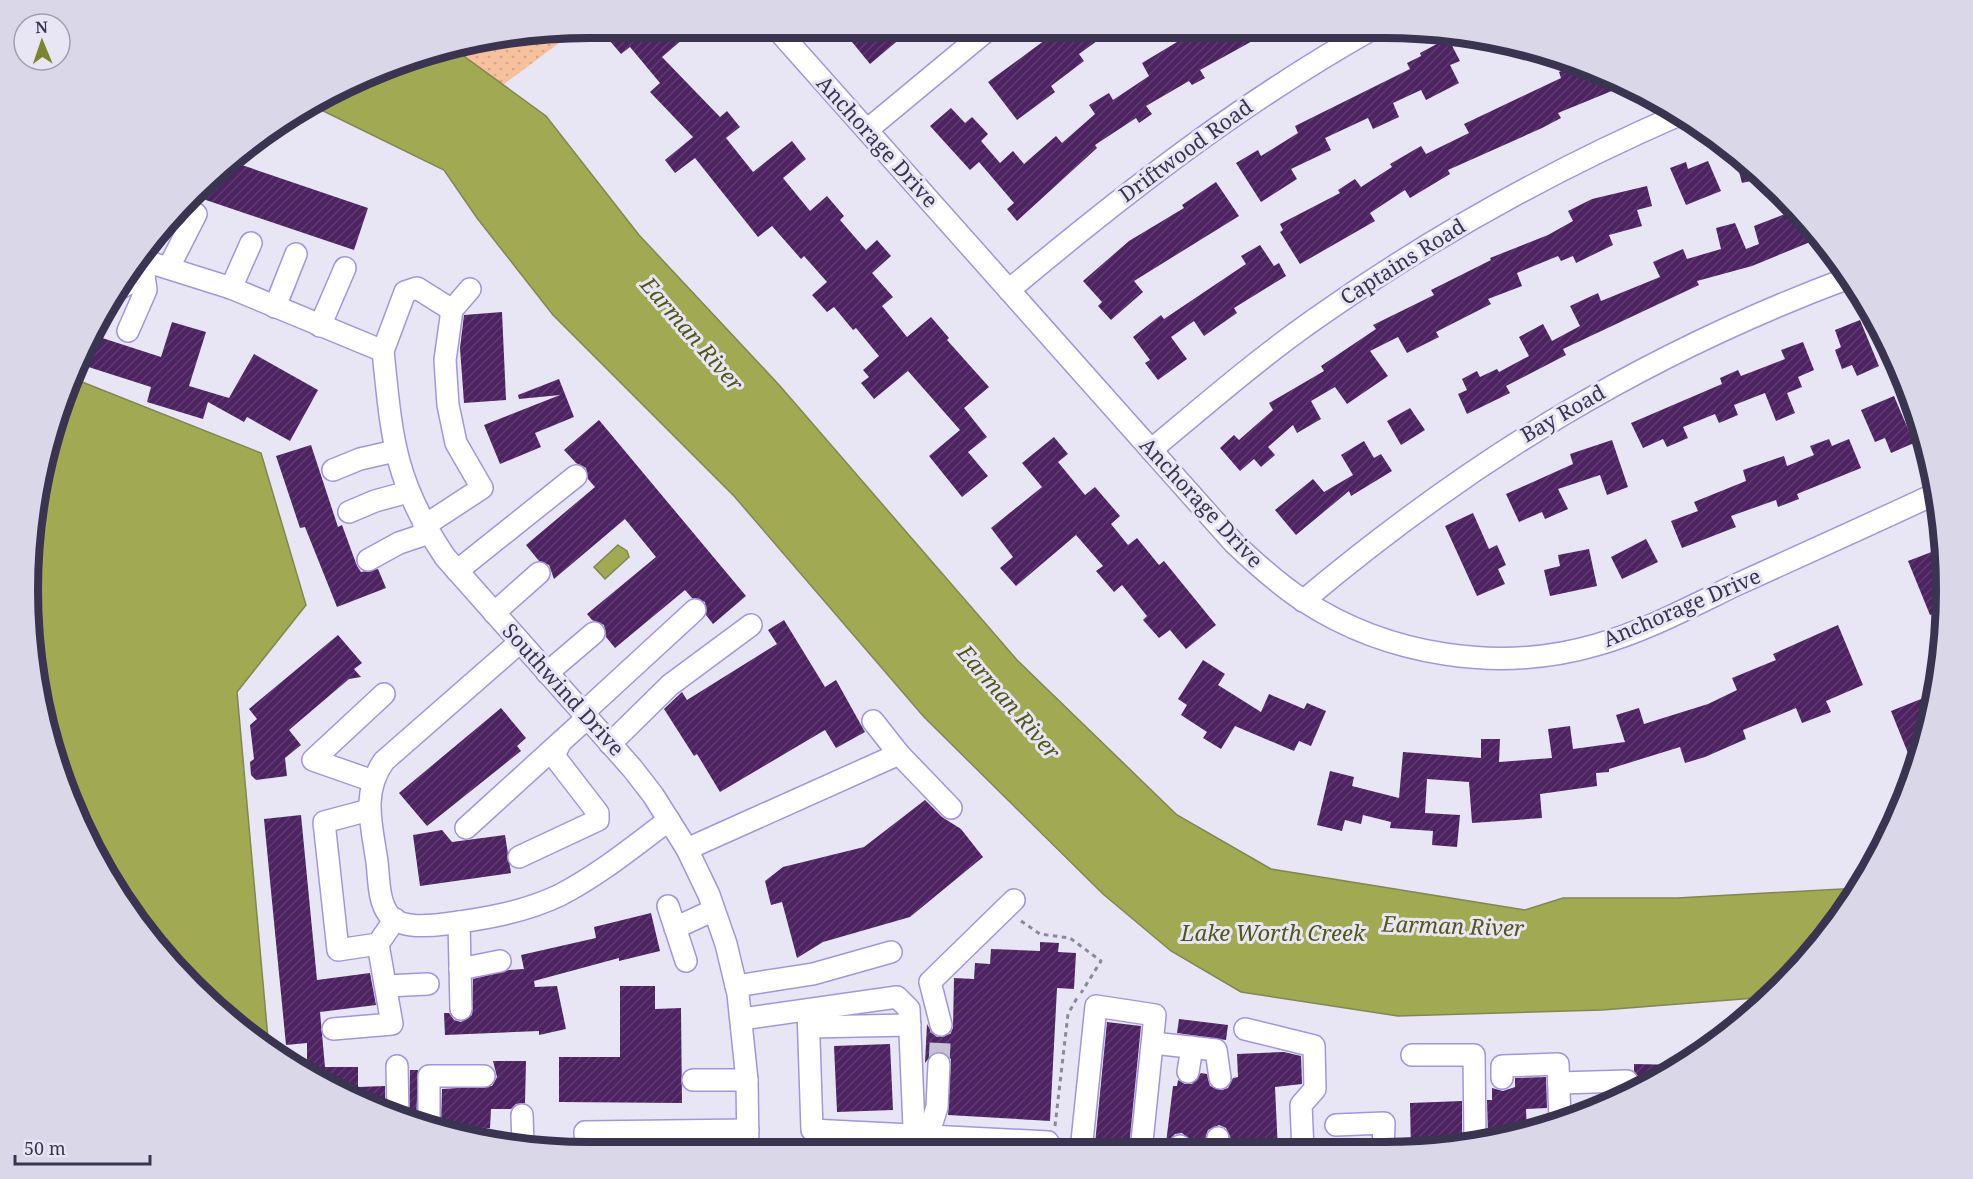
<svg xmlns="http://www.w3.org/2000/svg" width="1973" height="1179" font-family="'Noto Serif',serif">
  <style>
    .green { fill: url(#green-dots) }
    .water { fill: #a1a953; stroke: #828652; stroke-width: 1.5 }
    .building { fill: url(#building-hatch) }
    .lines { fill: none; stroke-linecap: round; stroke-linejoin: round }
    .minor-tunnel { stroke: #c5c2d4; stroke-width: 21; stroke-dasharray: 21 10; stroke-linecap: butt }
    .minor-casing { stroke: #a495db; stroke-width: 24 }
    .path { stroke: #8b879d; stroke-width: 3; stroke-dasharray: 4.5 4.5; stroke-linecap: butt }
    .minor { stroke: #fff; stroke-width: 21 }
    .labels { text-anchor: middle; stroke-width: 6; stroke-linejoin: round; paint-order: stroke }
    .street-label { font-size: 21px; fill: #3a3451; stroke: #e8e6f5 }
    .water-label { font-size: 22px; font-style: italic; fill: #525718; stroke: #e8e6f5 }
    .rim { fill: none; stroke: #3a3451; stroke-width: 8 }
  </style>
  <defs>
    <pattern id="green-dots" width="8" height="8" patternUnits="userSpaceOnUse" patternTransform="scale(1.5)"><rect width="8" height="8" fill="#f8c19e"/><path d="M2 2h.1M6 6h.1" fill="none" stroke="#d5a68a" stroke-width="1.8" stroke-linecap="round"/></pattern>
    <pattern id="building-hatch" width="6" height="6" patternUnits="userSpaceOnUse" patternTransform="scale(1.5)"><rect width="6" height="6" fill="#4d2361"/><path d="M-1 1l2-2M0 6l6-6M5 7l2-2" fill="none" stroke="#5f3b71"/></pattern>
  </defs>
  <rect width="100%" height="100%" fill="#e8e6f5"/>
  <polygon class="green" points="578,29 503,85 454,49"/>
  <g class="water">
    <polygon points="454,49 546,116 639,235 780,386 1017,660 1177,815 1271,869 1525,910 1563,898 1677,898 1859,888 1851,902 1768,997 1602,1010 1398,1016 1241,992 1171,951 1103,894 924,717 734,496 553,315 477,218 444,170 315,107 409,57"/>
    <polygon points="72,378 261,453 306,605 237,692 269,1050 143,932 57,770 27,589 57,409"/>
    <polygon points="618,545 627,551 629,557 605,579 594,567"/>
  </g>
  <g class="building">
    <polygon points="598,27 673,27 683,39 662,57 720,117 727,111 740,127 726,138 753,172 792,141 806,159 783,178 810,211 827,196 844,216 840,220 866,250 877,240 891,256 872,273 893,297 882,306 907,337 931,317 949,338 947,340 989,387 964,408 987,437 968,452 988,476 962,497 929,456 960,430 908,371 874,399 861,383 869,377 863,370 879,356 856,328 853,330 834,307 827,312 812,295 827,282 804,256 801,259 772,226 758,237 695,158 675,173 665,160 693,137 650,92 660,83 630,47 621,54"/>
    <polygon points="870,27 914,27 870,64 852,42"/>
    <polygon points="1072,28 1115,28 1079,54 1084,61 1051,86 1055,92 1017,120 988,82 1060,29 1063,34"/>
    <polygon points="1208,28 1250,28 1256,39 1200,70 1205,78 1192,85 1189,81 1146,106 1152,114 1139,123 1136,118 1095,145 1097,148 1017,221 1007,209 1014,203 979,162 970,170 930,126 951,108 965,123 972,117 988,134 981,141 1000,163 1013,151 1024,164 1056,136 1062,143 1095,114 1089,105 1109,93 1113,100 1149,76 1142,63 1182,39 1183,42"/>
    <polygon points="1448,38 1460,61 1450,65 1459,83 1426,100 1421,90 1393,103 1399,117 1373,129 1368,118 1325,138 1331,150 1291,169 1297,179 1261,202 1236,163 1258,150 1261,156 1298,133 1295,126 1410,69 1407,63 1421,56 1420,53"/>
    <polygon points="1579,64 1624,86 1558,113 1561,118 1542,128 1448,170 1450,174 1410,198 1405,190 1370,213 1375,221 1300,264 1280,232 1283,230 1280,224 1340,193 1338,190 1355,179 1361,187 1392,167 1390,164 1421,146 1426,154 1469,133 1464,124 1561,78 1559,72"/>
    <polygon points="1734,153 1764,178 1742,183"/>
    <polygon points="230,161 368,208 354,250 197,197"/>
    <polygon points="1708,161 1721,191 1686,205 1670,168 1686,162 1688,169"/>
    <polygon points="1216,182 1239,216 1134,281 1143,292 1111,320 1098,306 1102,302 1083,281 1129,241 1184,208 1182,205"/>
    <polygon points="1647,186 1652,206 1637,210 1642,226 1609,235 1613,245 1576,263 1573,256 1561,261 1558,256 1517,273 1522,286 1488,299 1491,304 1436,332 1439,337 1407,353 1398,337 1370,351 1388,376 1347,404 1335,387 1311,401 1321,419 1297,433 1293,425 1268,447 1275,455 1261,467 1254,459 1240,471 1220,448 1234,435 1239,440 1273,410 1269,403 1324,371 1321,366 1376,329 1373,325 1434,295 1431,290 1491,260 1490,258 1548,235 1573,221 1568,211 1592,199"/>
    <polygon points="1790,212 1794,220 1802,217 1820,238 1752,266 1697,281 1699,285 1563,349 1566,355 1506,386 1510,393 1467,414 1458,394 1467,390 1462,379 1477,371 1480,377 1497,369 1499,372 1529,356 1519,337 1543,324 1552,341 1580,326 1570,306 1598,293 1601,301 1660,277 1653,262 1683,249 1687,259 1721,249 1716,228 1735,223 1746,249 1759,244 1754,226"/>
    <polygon points="1260,245 1274,266 1279,263 1286,276 1234,308 1237,313 1204,336 1194,321 1171,337 1187,359 1158,380 1145,363 1150,360 1133,337 1161,315 1164,319 1246,264 1241,256"/>
    <polygon points="502,312 506,400 464,403 460,348 464,315"/>
    <polygon points="1860,320 1879,366 1857,376 1852,365 1842,369 1835,350 1841,347 1835,330"/>
    <polygon points="172,322 206,332 189,386 229,398 254,354 318,390 290,441 247,417 244,422 208,402 203,419 147,402 151,387 79,364 93,335 161,357"/>
    <polygon points="1803,342 1814,370 1798,377 1802,387 1787,393 1795,413 1776,421 1765,393 1734,405 1738,415 1719,423 1715,414 1683,427 1688,438 1667,447 1663,439 1643,448 1631,423 1722,384 1720,378 1738,370 1741,376 1785,359 1781,350"/>
    <polygon points="559,379 574,417 535,433 541,447 500,464 484,425 560,395 519,399 518,395"/>
    <polygon points="1894,396 1914,443 1891,453 1885,438 1875,442 1861,410"/>
    <polygon points="1410,408 1425,430 1401,445 1387,421"/>
    <polygon points="599,420 746,596 713,624 706,615 705,602 692,598 685,590 615,648 606,637 604,625 592,620 587,614 656,557 625,519 554,579 549,565 539,561 526,545 595,487 588,479 586,468 576,463 564,450"/>
    <polygon points="1054,437 1068,454 1058,462 1085,495 1095,487 1120,516 1111,524 1128,545 1137,538 1159,565 1164,561 1216,625 1186,649 1170,630 1159,638 1143,620 1147,616 1122,585 1114,592 1096,571 1103,566 1076,535 1016,586 1000,568 1013,557 991,528 1042,487 1022,463"/>
    <polygon points="1829,439 1832,446 1849,439 1861,468 1797,494 1799,499 1778,507 1776,500 1731,516 1736,527 1682,548 1671,521 1698,511 1694,502 1746,481 1743,470 1784,456 1787,466 1814,455 1810,446"/>
    <polygon points="1612,440 1628,487 1607,495 1600,475 1558,489 1568,509 1545,519 1542,512 1519,522 1506,494 1573,464 1570,454"/>
    <polygon points="1364,441 1374,458 1381,454 1392,471 1351,496 1349,491 1296,535 1275,510 1313,479 1324,492 1353,475 1341,455"/>
    <polygon points="311,445 338,527 342,525 357,566 361,572 378,569 386,588 337,607 305,527 300,528 276,456"/>
    <polygon points="1473,513 1489,549 1497,545 1506,565 1498,569 1505,584 1477,596 1445,526"/>
    <polygon points="1646,539 1658,562 1622,579 1611,557"/>
    <polygon points="1942,548 1946,590 1944,610 1930,615 1908,561"/>
    <polygon points="1589,549 1597,586 1550,596 1544,570 1560,566 1558,555"/>
    <polygon points="784,620 825,687 836,680 865,732 836,748 825,730 720,792 697,754 694,756 664,709 682,692 687,700 777,644 768,630"/>
    <polygon points="1838,625 1863,685 1826,701 1831,712 1802,723 1796,708 1743,730 1746,739 1705,757 1685,763 1680,747 1609,769 1609,772 1596,773 1597,786 1540,794 1542,818 1472,823 1469,782 1427,779 1425,813 1460,815 1457,847 1432,845 1433,831 1390,828 1391,822 1363,815 1361,824 1345,820 1342,831 1317,825 1330,771 1354,777 1352,786 1399,798 1403,752 1481,758 1481,739 1500,739 1499,762 1552,758 1548,729 1570,726 1573,749 1625,742 1616,715 1639,708 1644,724 1708,704 1737,690 1732,678 1776,660 1773,654"/>
    <polygon points="338,635 362,663 354,669 361,677 349,679 289,730 301,745 285,758 287,776 256,780 251,775 250,762 254,759 250,725 257,719 249,709"/>
    <polygon points="1203,660 1225,674 1218,685 1261,712 1269,694 1304,709 1307,703 1326,711 1311,746 1299,741 1294,751 1235,726 1221,749 1203,738 1207,732 1181,715 1187,705 1178,699"/>
    <polygon points="1936,693 1935,700 1914,768 1891,711"/>
    <polygon points="501,708 526,738 517,746 521,751 427,826 399,793"/>
    <polygon points="925,800 942,817 961,829 983,857 910,917 823,942 797,958 782,902 771,905 765,881 783,867 864,847"/>
    <polygon points="301,815 317,980 370,973 376,1005 320,1012 325,1067 358,1067 358,1087 385,1086 385,1111 297,1067 307,1067 307,1043 286,1045 264,819"/>
    <polygon points="442,830 452,842 505,835 511,873 420,886 413,835"/>
    <polygon points="651,913 660,951 619,961 619,958 534,981 535,987 557,986 566,1029 539,1035 539,1031 445,1035 444,1013 449,1013 454,1020 461,1022 472,1015 473,979 509,970 524,969 521,955 596,938 594,927"/>
    <polygon points="1040,942 1059,943 1058,952 1076,953 1074,989 1057,988 1050,1121 948,1115 951,1059 939,1051 933,1053 925,1063 927,1024 932,1033 937,1037 950,1034 953,1028 954,978 974,979 975,963 990,964 991,949 1040,951"/>
    <polygon points="620,986 655,986 655,1009 681,1008 682,1103 559,1102 559,1057 620,1057"/>
    <polygon points="1179,1019 1228,1025 1226,1040 1177,1033"/>
    <polygon points="1107,1022 1141,1026 1129,1147 1095,1144"/>
    <polygon points="890,1044 893,1110 837,1112 834,1046"/>
    <polygon points="1284,1052 1301,1056 1302,1084 1275,1087 1278,1151 1241,1151 1241,1140 1231,1139 1226,1128 1219,1125 1208,1130 1204,1142 1192,1142 1182,1133 1175,1134 1166,1143 1173,1086 1177,1086 1178,1080 1185,1084 1192,1084 1201,1073 1207,1074 1210,1086 1222,1090 1228,1088 1233,1078 1238,1077 1237,1054"/>
    <polygon points="493,1061 526,1061 525,1103 516,1104 511,1109 491,1109 490,1128 441,1127 442,1089 492,1086 497,1077"/>
    <polygon points="1634,1064 1681,1065 1664,1077 1637,1088 1640,1080 1634,1071"/>
    <polygon points="410,1070 418,1070 416,1124 409,1122"/>
    <polygon points="1546,1077 1547,1108 1526,1109 1527,1133 1493,1139 1493,1134 1488,1135 1487,1100 1492,1100 1492,1088 1503,1091 1515,1087 1515,1078"/>
    <polygon points="1462,1101 1462,1135 1447,1136 1448,1146 1411,1151 1410,1103"/>
  </g>
  <g class="lines">
    <polyline class="minor-tunnel" points="939,1064 941,1025"/>
    <g class="minor-casing">
      <g id="minor">
        <path d="M 775,27 L 1234,543 C 1256,564 1278,584 1304,601 C 1388,656 1500,673 1596,645 C 1646,631 1692,606 1738,584 C 1804,554 1871,524 1937,493"/>
        <polyline points="867,130 990,28"/>
        <path d="M 139,259 L 231,288 L 383,351 C 392,439 394,481 445,557 L 632,768 L 653,795 L 687,849 L 709,895 L 726,944 L 738,994 L 747,1080 L 748,1151"/>
        <polyline points="169,267 196,214"/>
        <polyline points="231,288 251,243"/>
        <polyline points="116,290 144,276 147,263"/>
        <path d="M 1009,290 C 1125,193 1242,102 1374,28"/>
        <polyline points="275,307 296,254"/>
        <polyline points="320,326 345,268"/>
        <polyline points="128,331 146,290 144,276"/>
        <polyline points="383,351 405,292 417,288 452,310"/>
        <path d="M 1151,450 C 1205,405 1258,359 1315,319 C 1430,238 1552,170 1681,114"/>
        <polyline points="333,470 360,459 395,451"/>
        <polyline points="349,512 375,501 408,492"/>
        <polyline points="424,526 482,488 456,443 448,405 445,360 452,310 470,289"/>
        <polyline points="368,560 399,543 429,533"/>
        <polyline points="457,571 576,476"/>
        <path d="M 1303,601 C 1472,459 1644,354 1851,277"/>
        <polyline points="494,613 539,573"/>
        <path d="M 520,642 L 384,761 C 361,793 372,826 377,862 C 379,878 378,901 389,915 C 400,929 430,926 445,924 C 484,919 525,912 560,895 C 599,875 634,846 669,820"/>
        <polyline points="547,673 594,633"/>
        <polyline points="583,713 695,610"/>
        <polyline points="873,721 899,754"/>
        <polyline points="610,744 670,685 751,625"/>
        <polyline points="373,781 313,760 384,694"/>
        <polyline points="369,810 324,822 338,950 378,944 395,919"/>
        <polyline points="466,828 587,718"/>
        <polyline points="687,849 899,754 951,808"/>
        <polyline points="519,857 598,820 598,813 554,756 560,743"/>
        <polyline points="668,906 686,961"/>
        <polyline points="459,922 461,1009"/>
        <polyline points="675,928 714,910"/>
        <polyline points="460,969 500,961"/>
        <polyline points="386,986 428,984"/>
        <polyline points="736,986 813,974 891,952"/>
        <polyline points="808,1010 812,1130 1048,1142"/>
        <polyline points="742,1019 897,997 909,1009 915,1151"/>
        <polyline points="941,1025 930,982 1014,900"/>
        <polyline points="809,1027 910,1025"/>
        <polyline points="333,1029 392,1024 378,944"/>
        <polyline points="1245,1029 1314,1046 1315,1089 1301,1105 1303,1151"/>
        <polyline points="1153,1043 1216,1050 1220,1078"/>
        <polyline points="1412,1055 1474,1055 1475,1142"/>
        <polyline points="397,1066 398,1117"/>
        <polyline points="1188,1072 1192,1047"/>
        <polyline points="1502,1078 1502,1066 1558,1064 1560,1120"/>
        <polyline points="693,1080 747,1080"/>
        <polyline points="1559,1083 1627,1081"/>
        <polyline points="522,1115 523,1145"/>
        <polyline points="1336,1125 1384,1123 1383,1151"/>
        <polyline points="429,1126 429,1076 484,1076"/>
        <polyline points="916,1134 932,1123 937,1107 939,1064"/>
        <polyline points="586,1151 585,1132 748,1130"/>
        <polyline points="1081,1151 1096,1006 1155,1015 1141,1151"/>
        <polyline points="1179,1151 1180,1146"/>
        <polyline points="1216,1151 1218,1138"/>
      </g>
    </g>
    <g class="path">
      <polyline points="1021,921 1040,934 1070,938 1101,961 1081,993"/>
      <polyline points="1055,1126 1068,1014 1077,998"/>
    </g>
    <use href="#minor" class="minor"/>
  </g>
  <g class="labels">
    <g class="street-label">
      <text transform="translate(877 142) rotate(48)" y="7">Anchorage Drive</text>
      <text transform="translate(1186 151) rotate(-36)" y="7">Driftwood Road</text>
      <text transform="translate(1403 262) rotate(-32)" y="7">Captains Road</text>
      <text transform="translate(1563 414) rotate(-30)" y="7">Bay Road</text>
      <text transform="translate(1201 503) rotate(47)" y="7">Anchorage Drive</text>
      <text transform="translate(1682 608) rotate(-23)" y="7">Anchorage Drive</text>
      <text transform="translate(563 690) rotate(48)" y="7">Southwind Drive</text>
    </g>
    <g class="water-label">
      <text transform="translate(692 334) rotate(49)" y="8">Earman River</text>
      <text transform="translate(1009 702) rotate(49)" y="8">Earman River</text>
      <text transform="translate(1453 926) rotate(2)" y="8">Earman River</text>
      <text x="1273" y="941">Lake Worth Creek</text>
    </g>
  </g>
  <path d="M0 0H1973V1179H0ZM590 38H1384A552 552 0 0 1 1936 590V590A552 552 0 0 1 1384 1142H590A552 552 0 0 1 38 590V590A552 552 0 0 1 590 38Z" fill="#dad8e8" fill-rule="evenodd"/>
  <path class="rim" d="M590 38H1384A552 552 0 0 1 1936 590V590A552 552 0 0 1 1384 1142H590A552 552 0 0 1 38 590V590A552 552 0 0 1 590 38Z"/>
  <g transform="translate(42 42) rotate(358)"><circle r="28" fill="#e8e6f5" stroke="#a29fb3" stroke-width="1.5"/>
  <path d="M0-4.5L10 22L0 15L-10 22Z" fill="#7d8430"/>
  <text y="-9" font-size="16" font-weight="bold" text-anchor="middle" fill="#3a3451">N</text>
  </g>
  <path d="M15 1155v9h135v-9" fill="none" stroke="#3a3451" stroke-width="3"/>
  <text x="24" y="1155" font-size="18" fill="#3a3451" stroke="#e8e6f5" stroke-width="4.5" paint-order="stroke">50 m</text>
</svg>
